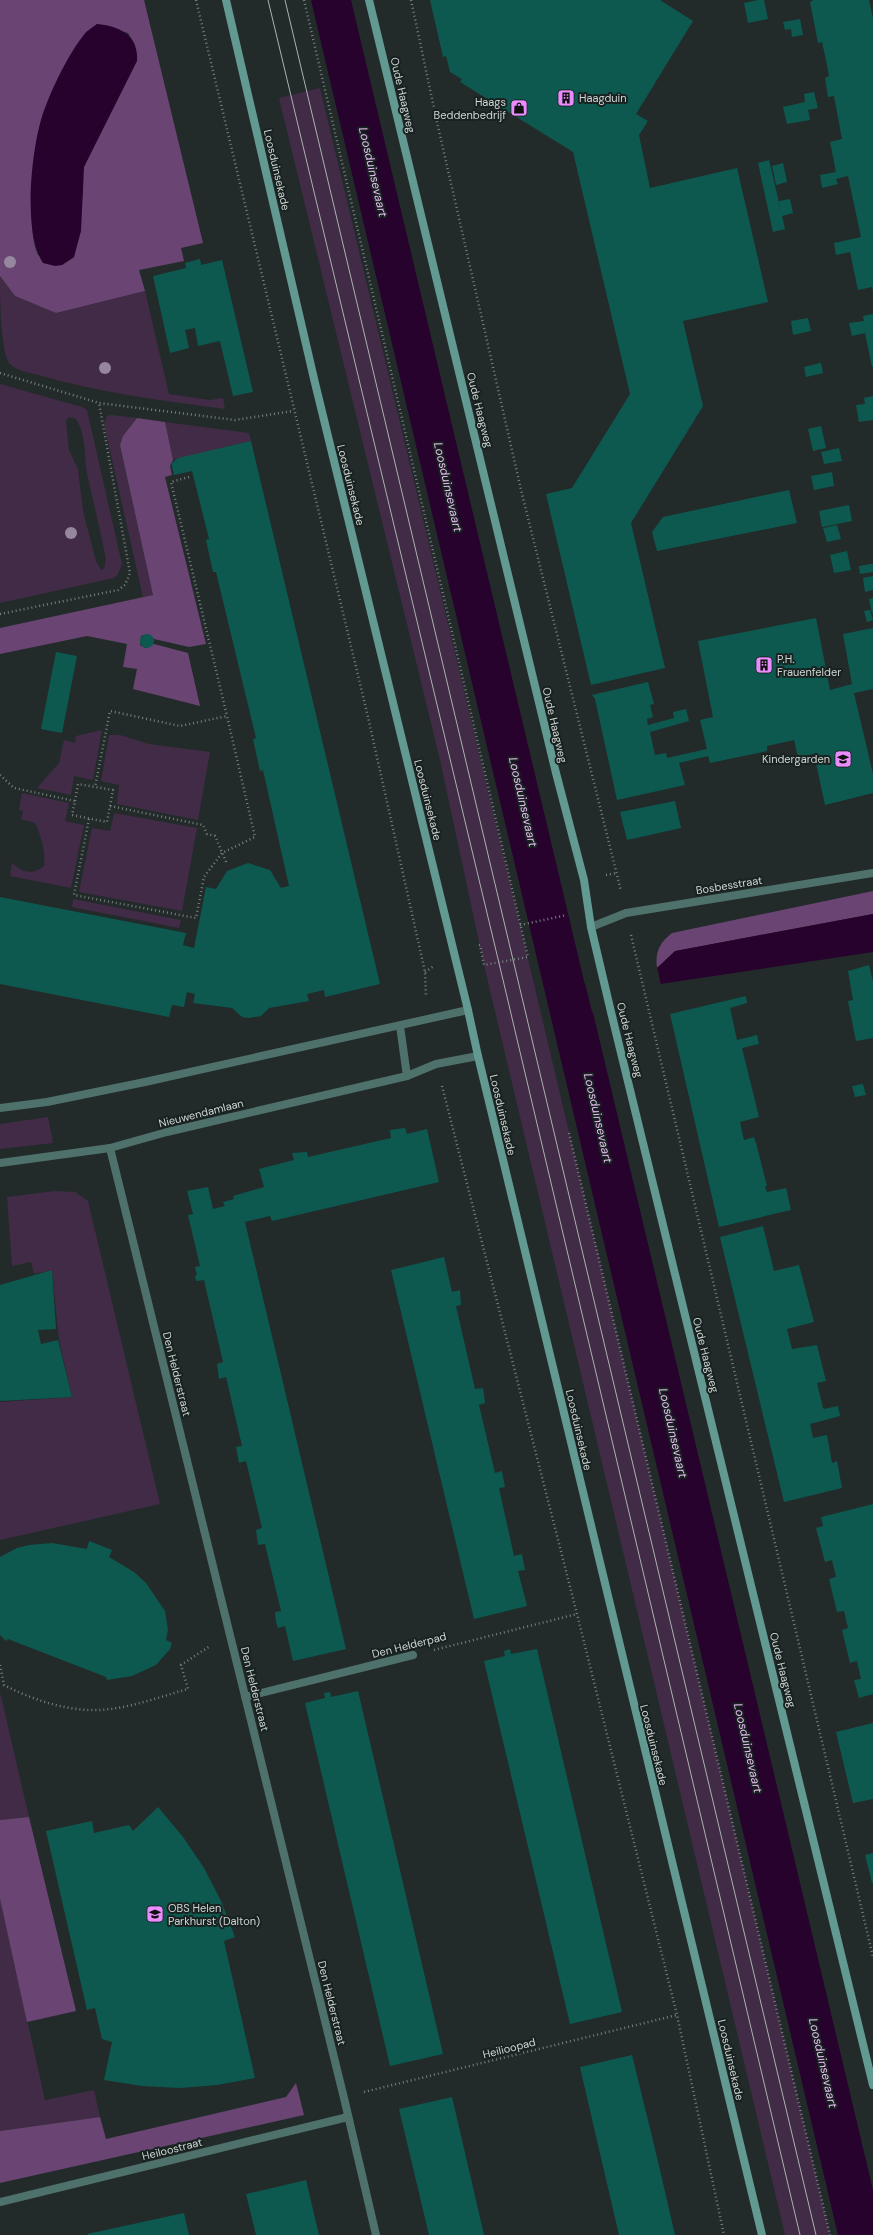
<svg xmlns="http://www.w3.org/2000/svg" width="873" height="2235" font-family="'DM Sans',sans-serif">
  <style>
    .green { fill: #412b46; fill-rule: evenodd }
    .forest { fill: #6a4473; fill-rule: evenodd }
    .water { fill: #26022d }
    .pier { fill: #222b2a }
    .building { fill: #0d5950 }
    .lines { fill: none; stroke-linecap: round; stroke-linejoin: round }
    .path { stroke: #78807f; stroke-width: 2.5; stroke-dasharray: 1 3; stroke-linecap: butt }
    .lane { stroke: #4f716b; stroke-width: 8 }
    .street { stroke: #4f716b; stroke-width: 8 }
    .secondary { stroke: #629991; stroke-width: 8 }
    .tram { stroke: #abb2b0; stroke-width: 1 }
    .tree { fill: #96869e }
    .labels { text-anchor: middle; stroke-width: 4; stroke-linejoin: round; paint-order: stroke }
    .street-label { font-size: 11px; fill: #ced5d3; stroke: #182220 }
    .poi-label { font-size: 11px; fill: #ced5d3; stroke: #182220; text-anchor: start }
    .water-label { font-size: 12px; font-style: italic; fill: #ecbcf6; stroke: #182220 }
  </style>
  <rect width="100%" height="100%" fill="#222b2a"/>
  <g class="green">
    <polygon points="320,88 520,925 830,2235 785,2235 484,965 440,760 279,98"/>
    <path d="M 0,276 L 15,296 L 56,313 L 145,291 L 169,394 L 210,400 L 223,398 L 225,409 C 163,401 102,393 42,376 C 32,373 16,371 9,363 C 0,347 0,296 0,276 Z"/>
    <path d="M 0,384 L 82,407 L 87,410 L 122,564 L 118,574 L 114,578 L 0,603 ZM 69,417 L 76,419 C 88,438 83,461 89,482 C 95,508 101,534 106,560 L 104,569 L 101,570 L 96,561 L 83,511 L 78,469 L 69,450 L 66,420 Z"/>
    <polygon points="111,415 137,418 123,436 120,445 153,595 143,597 104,424 107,416"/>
    <polygon points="165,422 249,433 251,441 173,460"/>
    <polygon points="102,730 93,780 74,776 71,795 37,788 59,763 64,740 75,743 76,736"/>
    <polygon points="109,735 120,735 149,744 210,752 198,820 117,804 119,785 101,781"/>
    <path d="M 22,793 L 69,803 L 65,821 L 84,825 L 71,888 L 10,876 L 12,863 C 23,873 33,875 44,866 C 46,853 41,835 35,823 L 21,819 L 23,811 L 19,810 Z"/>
    <polygon points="114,813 197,828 182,911 79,892 92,828 110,831"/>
    <polygon points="73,899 181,920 179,928 72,907"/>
    <polygon points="48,1117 53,1143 0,1149 0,1124"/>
    <polygon points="55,1191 75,1192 88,1201 160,1504 0,1540 0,1402 72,1397 59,1340 52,1270 34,1274 31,1262 12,1266 7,1197"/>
    <polygon points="0,1692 29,1817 0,1820"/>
    <polygon points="0,1899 45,2100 94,2090 100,2117 0,2131"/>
  </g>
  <g class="forest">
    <path d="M 0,0 L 144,0 L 203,243 L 181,248 L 184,261 L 139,270 L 145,291 L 56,313 L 15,296 L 0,276 ZM 97,24 L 128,33 L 135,45 L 84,167 L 82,176 L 83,193 L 74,257 L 62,265 L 38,255 C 32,241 32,227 32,213 C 30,159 40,115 64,68 C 73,51 81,36 97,24 Z"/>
    <polygon points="137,418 165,422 173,460 170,466 172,475 165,477 206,644 189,647 154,639 147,634 141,636 140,645 145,648 154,644 188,653 200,706 133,689 137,669 123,667 127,644 87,636 0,654 0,628 153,595 120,445 123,436"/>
    <path d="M 873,891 L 873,914 L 676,951 L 657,968 C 655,953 659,943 672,933 Z"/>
    <polygon points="29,1817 76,2011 27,2022 0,1899 0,1820"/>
    <polygon points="296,2083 304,2115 0,2183 0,2131 100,2117 106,2139 286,2097"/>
  </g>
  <g class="water">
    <polygon points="311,0 351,0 585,985 657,968 675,951 873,914 873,952 660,984 590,1000 873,2190 873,2235 838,2235"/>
    <path d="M 97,24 C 119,26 139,35 137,61 L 84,167 L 81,231 L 74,257 L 62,265 L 55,266 L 43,263 C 23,233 31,155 41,120 C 49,94 66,58 83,36 C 86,31 92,28 97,24 Z"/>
  </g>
  <polygon class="pier" points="657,966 661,986 592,1001 594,1012 592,1012 582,970 584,970 587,982"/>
  <g class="building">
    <polygon points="430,0 660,0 693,21 636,114 648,121 639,135 650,188 737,168 768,302 683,321 703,406 631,523 665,668 591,685 546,494 572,488 630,394 573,152 460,82 462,79 450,72 446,56 443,57"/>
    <polygon points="758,0 764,0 768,19 748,23 744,3"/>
    <polygon points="814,0 869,0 873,18 873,291 872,287 858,290 850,252 836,255 834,243 861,237 848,176 836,179 838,184 822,188 820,175 836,172 830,142 842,139 834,96 828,97 825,78 829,76 826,60 822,42 818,43 810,2"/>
    <polygon points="800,19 803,35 792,37 791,29 785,30 783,22"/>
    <polygon points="814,92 818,108 808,110 810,120 787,124 783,107 805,102 804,94"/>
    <polygon points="769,160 781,211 779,201 790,199 793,213 782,216 785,229 773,232 758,163"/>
    <polygon points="783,163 787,182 776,185 772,166"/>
    <polygon points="200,259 201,265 222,260 253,392 233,396 220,341 198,346 195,328 185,330 189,348 170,353 153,276 186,268 185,263"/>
    <polygon points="873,314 873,367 872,367 865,333 852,336 849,323 864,321 863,316"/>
    <polygon points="808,318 811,331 793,335 791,321"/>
    <polygon points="821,363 823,373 806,377 804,367"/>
    <polygon points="873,396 873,420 859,422 856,405 865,404 864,398"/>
    <polygon points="821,426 826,448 813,451 808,429"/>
    <polygon points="251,441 380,984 325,997 324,990 307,994 309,1001 269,1008 261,1016 249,1018 242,1017 232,1008 193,1003 195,994 187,992 184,1007 172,1005 169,1017 0,984 0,897 186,933 183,945 194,948 206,887 216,889 227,871 248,863 270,870 281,888 289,886 263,770 260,771 253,739 256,738 216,572 213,572 206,540 209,539 192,471 174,475 172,467 172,463 178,458"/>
    <polygon points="839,448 842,461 824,464 821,452"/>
    <polygon points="832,472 834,486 814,490 811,476"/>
    <polygon points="789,490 797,523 657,551 652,532 663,517"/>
    <polygon points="849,505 852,521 822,527 819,511"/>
    <polygon points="837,525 841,539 827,542 823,528"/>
    <polygon points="847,551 851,570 834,573 830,555"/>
    <polygon points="871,564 873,564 873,572 860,574 859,566"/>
    <polygon points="873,576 873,590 865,592 863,578"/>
    <polygon points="873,598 873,613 872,613 869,599"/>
    <polygon points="870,610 873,620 867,622 864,611"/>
    <polygon points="816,618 830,690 852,684 843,634 873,628 873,689 854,693 873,774 873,793 825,805 814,754 798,757 794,740 767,746 767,751 710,763 708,756 679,763 685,785 617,800 595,699 592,695 648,682 654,704 650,705 653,717 647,719 648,725 674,718 673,712 686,709 689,721 650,732 655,755 666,753 667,758 707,749 700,720 713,717 698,641"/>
    <circle cx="147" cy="641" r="7"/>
    <polygon points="56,652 77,656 62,733 41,729"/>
    <polygon points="675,801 681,828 627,840 620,812"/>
    <polygon points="869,965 873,981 873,1038 856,1041 848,1001 853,1000 848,971"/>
    <polygon points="746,996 747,1003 730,1008 737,1040 757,1035 759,1044 742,1048 759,1117 740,1122 744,1140 754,1137 756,1143 767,1186 765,1186 767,1192 786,1188 791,1210 719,1227 670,1014"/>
    <polygon points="863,1084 866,1095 855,1097 852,1086"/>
    <polygon points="405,1128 407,1134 427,1129 439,1182 272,1221 270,1216 245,1222 346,1649 293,1661 285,1626 278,1628 276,1622 275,1612 281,1611 265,1544 258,1545 256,1530 262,1528 246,1461 239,1463 236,1447 242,1446 226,1377 219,1379 217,1364 223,1362 204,1280 196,1281 195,1276 197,1275 195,1267 200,1266 188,1215 193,1214 187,1191 208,1187 213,1209 225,1206 223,1202 234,1199 233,1196 264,1187 259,1169 294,1160 292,1153 307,1152 308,1157 391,1138 390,1130"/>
    <polygon points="763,1226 774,1271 799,1265 814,1322 787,1329 792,1349 817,1345 826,1381 817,1383 823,1408 824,1409 838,1406 840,1416 810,1424 813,1438 827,1435 832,1463 837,1461 842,1488 784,1502 720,1237"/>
    <polygon points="444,1257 452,1292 460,1290 461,1305 456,1306 475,1389 483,1388 484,1394 485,1403 479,1405 495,1473 502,1471 505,1487 499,1488 514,1556 522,1554 525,1570 518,1571 527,1606 474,1619 391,1270"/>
    <polygon points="52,1270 56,1329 38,1330 41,1344 58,1340 72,1397 0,1401 0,1285"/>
    <polygon points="873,1504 873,1694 859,1698 854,1680 861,1679 857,1661 850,1663 842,1630 848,1628 844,1611 837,1612 829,1579 836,1577 832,1560 825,1562 816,1528 823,1526 821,1517"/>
    <polygon points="89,1541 112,1550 109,1557 134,1572 146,1583 165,1611 168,1630 166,1640 172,1643 170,1649 156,1665 132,1676 107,1680 106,1677 8,1639 6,1641 0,1635 0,1557 17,1548 29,1545 52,1543 87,1549"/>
    <polygon points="510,1649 511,1654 537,1649 622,2012 570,2024 484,1661 505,1656 504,1651"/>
    <polygon points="358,1691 443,2054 390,2066 305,1703 325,1698 324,1693 330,1692 331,1697"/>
    <polygon points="873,1723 873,1799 853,1803 836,1732"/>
    <polygon points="158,1807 183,1837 204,1868 221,1901 235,1937 224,1941 255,2078 217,2085 180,2088 142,2086 104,2080 112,2042 102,2039 95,2008 87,2010 46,1831 92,1821 94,1833 129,1825 133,1831"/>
    <polygon points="873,1853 873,1883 872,1883 865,1855"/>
    <polygon points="632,2055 656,2153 675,2235 619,2235 595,2132 580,2067"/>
    <polygon points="452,2097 475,2196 484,2235 429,2235 399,2109"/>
    <polygon points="306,2180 319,2235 256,2235 246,2194"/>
    <polygon points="184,2213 189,2235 88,2235 87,2234"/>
  </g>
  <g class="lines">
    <g class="path">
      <polyline points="196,0 368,717 425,972 426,997"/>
      <polyline points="304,0 528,957 484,965 480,945 476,946"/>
      <polyline points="411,0 437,122 522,494 621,891"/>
      <polyline points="0,373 99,403 235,420 293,411"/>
      <polyline points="189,477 171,482 227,716"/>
      <polyline points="0,614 118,590 125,585 130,573 99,403"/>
      <polyline points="0,775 14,788 75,801 72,815 107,822 110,806 203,825 207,834 215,836 227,864"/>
      <polyline points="75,801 78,784 113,790 110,806"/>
      <polyline points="89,819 74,895 196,918 204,877 222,853 255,837 227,716 180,726 110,711 95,787"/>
      <polyline points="606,875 617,873"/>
      <polyline points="520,925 567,915"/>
      <polyline points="631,935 873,1957"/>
      <polyline points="425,972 434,966"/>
      <polyline points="442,1086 577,1614 677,2015 724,2235"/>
      <polyline points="569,1133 830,2235"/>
      <polyline points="434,1650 577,1614"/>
      <path d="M 0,1665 L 4,1685 C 33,1700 66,1711 98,1710 C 128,1709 159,1697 188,1689 L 181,1665 L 210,1646"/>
      <polyline points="364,2092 677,2015"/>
    </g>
    <polyline class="lane" points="245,1697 413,1655"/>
    <g class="street">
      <polyline points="591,927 626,913 873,873"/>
      <polyline points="400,1026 407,1076"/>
      <polyline points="0,1108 47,1102 145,1082 468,1010"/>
      <polyline points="110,1148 344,2098 376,2235"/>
      <polyline points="0,1163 110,1148 167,1132 407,1076 436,1064 478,1056"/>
      <polyline points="0,2202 348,2117"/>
    </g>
    <g class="secondary">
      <polyline points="226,0 315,383 468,1010 478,1056 762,2235"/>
      <polyline points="369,0 556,773 584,880 591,927 611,1012 873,2085"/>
    </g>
    <g class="tram">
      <polyline points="268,0 499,963 800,2235"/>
      <polyline points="285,0 816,2235"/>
    </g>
  </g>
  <g class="tree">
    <circle cx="10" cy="262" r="6"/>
    <circle cx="105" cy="368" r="6"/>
    <circle cx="71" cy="533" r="6"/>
  </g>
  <defs>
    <g id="building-square" transform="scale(0.9)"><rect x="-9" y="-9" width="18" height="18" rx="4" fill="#e98dfe" stroke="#182220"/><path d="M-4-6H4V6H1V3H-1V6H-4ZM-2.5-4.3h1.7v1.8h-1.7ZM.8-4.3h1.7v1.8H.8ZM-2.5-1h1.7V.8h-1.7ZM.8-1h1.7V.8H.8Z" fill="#111"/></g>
    <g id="shop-square" transform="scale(0.9)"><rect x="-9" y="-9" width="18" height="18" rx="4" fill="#e98dfe" stroke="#182220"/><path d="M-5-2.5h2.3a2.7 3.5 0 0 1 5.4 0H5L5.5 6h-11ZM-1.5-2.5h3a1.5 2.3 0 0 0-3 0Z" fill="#111"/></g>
    <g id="school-square" transform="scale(0.9)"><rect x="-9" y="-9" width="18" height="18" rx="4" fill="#e98dfe" stroke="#182220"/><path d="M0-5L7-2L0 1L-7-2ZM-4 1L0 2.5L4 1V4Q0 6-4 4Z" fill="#111"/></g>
  </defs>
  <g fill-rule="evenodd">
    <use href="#building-square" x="566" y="98"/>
    <use href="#shop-square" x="519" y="108"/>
    <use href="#building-square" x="764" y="665"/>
    <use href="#school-square" x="843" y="759"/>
    <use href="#school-square" x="155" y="1914"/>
  </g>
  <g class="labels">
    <g class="street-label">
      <text transform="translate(403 95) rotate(77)" y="4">Oude Haagweg</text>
      <text transform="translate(277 170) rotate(77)" y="4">Loosduinsekade</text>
      <text transform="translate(480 410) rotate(76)" y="4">Oude Haagweg</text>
      <text transform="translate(351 485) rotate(76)" y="4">Loosduinsekade</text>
      <text transform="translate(555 725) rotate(77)" y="4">Oude Haagweg</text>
      <text transform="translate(428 800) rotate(76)" y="4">Loosduinsekade</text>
      <text transform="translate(729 885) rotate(-9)" y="4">Bosbesstraat</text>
      <text transform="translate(630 1040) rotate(76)" y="4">Oude Haagweg</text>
      <text transform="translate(201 1113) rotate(-14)" y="4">Nieuwendamlaan</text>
      <text transform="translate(503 1115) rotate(77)" y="4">Loosduinsekade</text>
      <text transform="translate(706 1355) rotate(76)" y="4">Oude Haagweg</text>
      <text transform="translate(177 1374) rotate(76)" y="4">Den Helderstraat</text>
      <text transform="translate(579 1430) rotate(77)" y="4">Loosduinsekade</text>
      <text transform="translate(409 1645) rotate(-14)" y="4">Den Helderpad</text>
      <text transform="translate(783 1670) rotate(76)" y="4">Oude Haagweg</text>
      <text transform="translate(255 1689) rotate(76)" y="4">Den Helderstraat</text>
      <text transform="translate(654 1745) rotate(76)" y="4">Loosduinsekade</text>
      <text transform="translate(332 2003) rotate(76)" y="4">Den Helderstraat</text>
      <text transform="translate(509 2048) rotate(-14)" y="4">Heilioopad</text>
      <text transform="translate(731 2060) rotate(77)" y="4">Loosduinsekade</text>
      <text transform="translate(172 2149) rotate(-14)" y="4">Heiloostraat</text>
    </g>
    <g class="poi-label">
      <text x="579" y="102">Haagduin</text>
      <text x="506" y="106" text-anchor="end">Haags<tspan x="506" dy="13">Beddenbedrijf</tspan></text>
      <text x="777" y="663">P.H.<tspan x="777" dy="13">Frauenfelder</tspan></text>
      <text x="830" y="763" text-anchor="end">Kindergarden</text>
      <text x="168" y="1912">OBS Helen<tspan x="168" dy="13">Parkhurst (Dalton)</tspan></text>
    </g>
    <g class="water-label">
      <text transform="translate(373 172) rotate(77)" y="4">Loosduinsevaart</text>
      <text transform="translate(448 487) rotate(77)" y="4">Loosduinsevaart</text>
      <text transform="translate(523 802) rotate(77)" y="4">Loosduinsevaart</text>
      <text transform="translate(598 1118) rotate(77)" y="4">Loosduinsevaart</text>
      <text transform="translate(673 1433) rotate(77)" y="4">Loosduinsevaart</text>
      <text transform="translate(748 1748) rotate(77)" y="4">Loosduinsevaart</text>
      <text transform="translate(823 2063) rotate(77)" y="4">Loosduinsevaart</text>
    </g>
  </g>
</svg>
